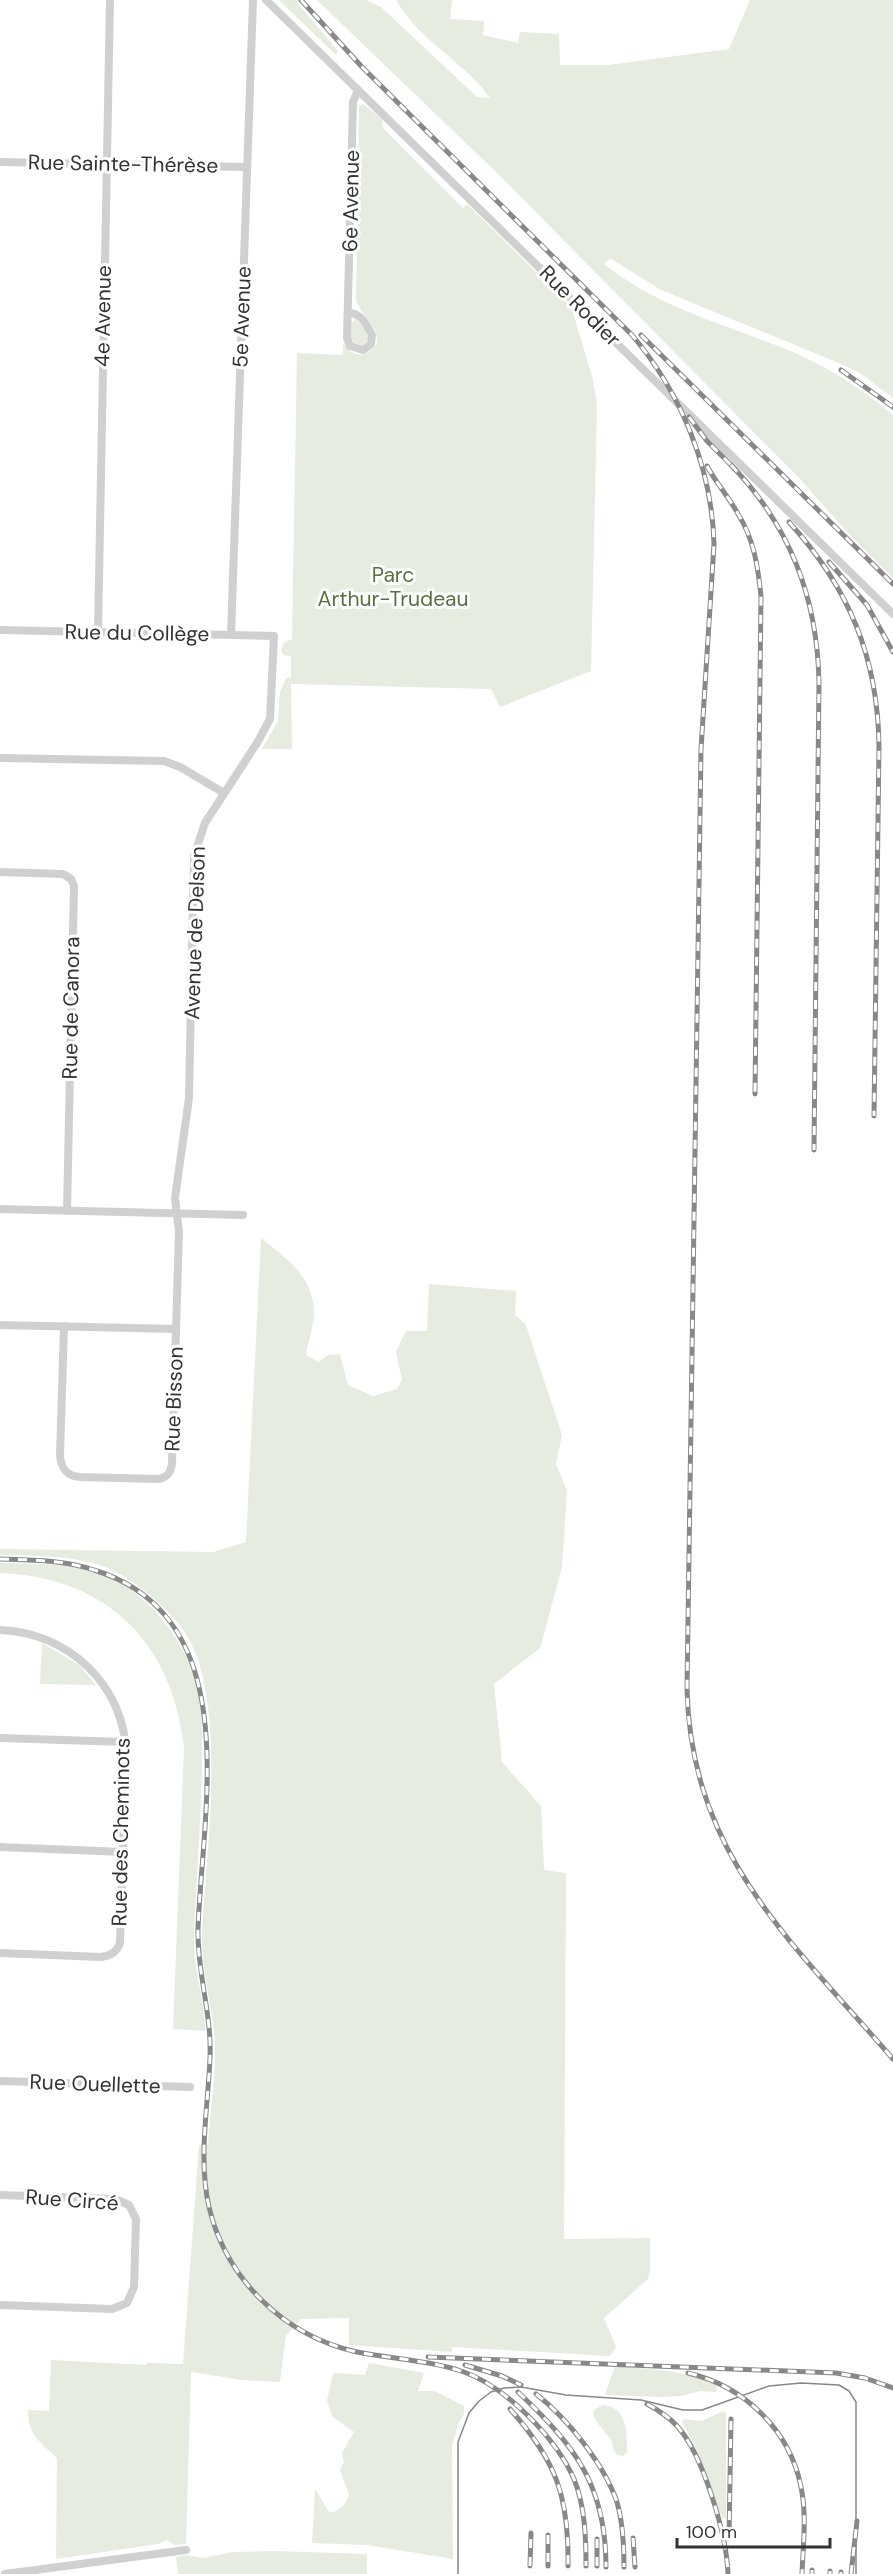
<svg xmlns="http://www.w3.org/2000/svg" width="893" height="2574" font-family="'DM Sans',sans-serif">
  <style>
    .green { fill: #e6ecdf }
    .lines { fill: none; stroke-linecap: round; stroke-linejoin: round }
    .street { stroke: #d0d0d0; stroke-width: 8 }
    .tram { stroke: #888; stroke-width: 1.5 }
    .rail-casing { stroke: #888; stroke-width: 5 }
    .rail { stroke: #fff; stroke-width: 3; stroke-dasharray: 9; stroke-linecap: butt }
    .labels { text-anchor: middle; stroke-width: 6; stroke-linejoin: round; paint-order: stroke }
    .street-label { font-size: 21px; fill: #333; stroke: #fff }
    .park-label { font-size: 21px; fill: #56703f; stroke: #fff }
  </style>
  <rect width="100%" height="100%" fill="#fff"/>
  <g class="green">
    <polygon points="279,0 295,0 338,51 336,55"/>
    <path d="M 317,0 L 366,0 L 381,7 L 477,97 L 490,98 C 465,62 418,40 396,0 L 452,0 L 450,19 L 484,21 L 483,35 L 518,43 L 520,32 L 559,34 L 560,65 L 608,65 L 729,49 L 750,0 L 893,0 L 893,398 L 860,373 L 839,363 L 661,290 L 610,258 L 604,264 C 656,306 721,323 783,348 C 823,364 860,387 893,415 L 893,578 L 847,532 L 801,480 L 498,174 Z"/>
    <path d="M 363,104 L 382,119 L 383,128 L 463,208 L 467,204 L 571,306 L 593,380 L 597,405 L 591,671 L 500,707 L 491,689 L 291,684 L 292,749 L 262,749 L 278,721 L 280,692 L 286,678 L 291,678 L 291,656 L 283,655 L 281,650 L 284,643 L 292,639 L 297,353 L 343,355 L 343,343 L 351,352 C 357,355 364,356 370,351 C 391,336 360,316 356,300 L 359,107 Z"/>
    <path d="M 356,320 C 362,323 368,333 368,340 L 362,345 L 354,343 L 351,338 L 350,323 Z"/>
    <path d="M 261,1238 C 286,1258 314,1277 314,1313 C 314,1326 308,1341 306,1355 L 319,1362 L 328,1355 L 340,1354 L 348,1385 L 373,1396 L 397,1389 L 402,1380 L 396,1352 L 406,1331 L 427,1331 L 429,1284 L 516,1291 L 515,1315 L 526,1325 L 562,1435 L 556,1464 L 567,1491 L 562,1567 L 540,1648 L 494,1684 L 502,1762 L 541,1806 L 544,1870 L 566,1873 L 564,2239 L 650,2238 L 650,2271 L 648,2279 L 604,2318 L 616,2347 L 610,2356 L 452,2347 L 452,2352 L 349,2345 L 349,2318 L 301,2319 L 286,2336 L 280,2382 L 243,2380 L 191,2372 L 186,2544 L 175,2545 L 166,2540 L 158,2544 L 56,2559 L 57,2458 C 40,2442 28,2435 28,2410 L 49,2411 L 51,2360 L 147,2365 L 147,2363 L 183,2364 L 199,2145 L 208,2145 C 210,2108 218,2068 214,2031 C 210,1998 201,1966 202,1932 C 206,1853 229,1698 184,1631 C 176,1619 164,1608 153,1598 C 137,1584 120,1572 99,1565 C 69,1555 32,1556 0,1555 L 0,1549 L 213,1552 L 246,1542 Z"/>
    <path d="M 0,1563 C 31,1564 65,1563 95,1572 C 146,1589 183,1635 197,1686 C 203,1708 202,1732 202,1754 C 202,1815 196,1876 194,1936 C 193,1969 205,1999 205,2031 L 173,2029 L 184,1748 C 173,1643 107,1577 0,1573 Z"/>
    <polygon points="42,1643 79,1665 96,1685 40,1684"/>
    <path d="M 369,2363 L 424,2373 L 418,2391 L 435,2391 L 464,2406 L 464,2414 L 459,2422 L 452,2446 L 453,2559 L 367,2545 L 312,2543 L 315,2489 L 329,2512 C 341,2512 345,2504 349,2495 L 340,2470 L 344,2462 L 342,2453 L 354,2432 L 332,2416 L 327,2401 L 333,2373 L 365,2375 Z"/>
    <path d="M 615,2366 C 649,2370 688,2369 717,2386 L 716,2392 L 700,2391 L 681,2396 L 662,2397 L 605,2395 Z"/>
    <path d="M 603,2405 C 628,2408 627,2433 627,2453 L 623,2456 L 617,2455 L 613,2449 L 612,2441 L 596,2421 L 593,2413 L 595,2409 Z"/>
    <polygon points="723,2411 726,2413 726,2518 722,2518 696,2448 682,2422 683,2419 702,2421"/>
    <polygon points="275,2551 367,2554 367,2574 178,2574 176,2557 187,2555 203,2558 233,2552"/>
  </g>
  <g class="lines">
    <g class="street">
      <polyline points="266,0 893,614"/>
      <polyline points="0,162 247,167"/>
      <path d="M 349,313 C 361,313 367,325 372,335 L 371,344 L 363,350 L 350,346 L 347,338 L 353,102 L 358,90"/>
      <path d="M 0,630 L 274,636 L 270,719 L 257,743 L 205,823 L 194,856 L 189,1098 L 175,1198 L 179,1232 L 172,1463 C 171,1473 167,1478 157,1479 L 80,1477 C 66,1476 61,1468 60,1455 L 64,1326"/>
      <polyline points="98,632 110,0"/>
      <polyline points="231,635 253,0"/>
      <polyline points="0,758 164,761 180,767 224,793"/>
      <polyline points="0,872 63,874 71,879 74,886 67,1211"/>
      <polyline points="0,1209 243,1215"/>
      <polyline points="0,1325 176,1329"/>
      <path d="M 0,1630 C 68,1632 126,1686 126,1756 L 120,1943 C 117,1952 110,1956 101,1957 L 0,1953"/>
      <polyline points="0,1738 126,1742"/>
      <polyline points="0,1847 123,1852"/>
      <polyline points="0,2081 190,2087"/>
      <polyline points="0,2195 115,2199 129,2205 136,2219 134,2287 127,2303 112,2309 0,2305"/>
      <polyline points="5,2574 186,2550"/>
    </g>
    <polyline class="tram" points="458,2574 458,2442 469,2413 479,2401 491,2392 504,2388 521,2387 566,2395 641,2400 683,2410 702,2410 769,2386 801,2383 839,2385 849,2391 856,2402 856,2574"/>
    <g class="rail-casing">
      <g id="rail">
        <path d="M 301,0 L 362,67 L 632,335 C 681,393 712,468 714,544 L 701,749 L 687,1689 C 691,1855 792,1942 893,2059"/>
        <polyline points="641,335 893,584"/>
        <polyline points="841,370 893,407"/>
        <polyline points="689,417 707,441 737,471"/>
        <path d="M 731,465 C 790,526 817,597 819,681 L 814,1150"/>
        <path d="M 707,466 C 716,483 729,497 738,514 C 754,539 758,567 761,596 L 755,1094"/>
        <path d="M 789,522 C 849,588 878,657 879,747 L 874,1116"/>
        <polyline points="829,562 867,605 893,652"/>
        <path d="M 0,1559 C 32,1560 64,1560 94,1570 C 247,1617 202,1810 198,1929 C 197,1973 212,2014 210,2058 C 208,2107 198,2159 209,2207 C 226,2279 284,2336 357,2352 C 392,2359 429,2360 464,2372 C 506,2387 556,2438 574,2479 C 585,2506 586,2538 586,2566"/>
        <polyline points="428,2357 836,2373 865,2378 893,2388"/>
        <polyline points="465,2365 502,2376 521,2385"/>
        <path d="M 688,2373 C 744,2386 790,2430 801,2487 C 807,2516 803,2545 802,2574"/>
        <path d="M 518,2392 C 575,2446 606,2485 606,2567"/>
        <path d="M 536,2394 C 567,2418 604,2464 617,2502 C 623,2523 624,2545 624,2567"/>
        <path d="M 647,2404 C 658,2410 669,2417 677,2426 C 703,2454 727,2536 728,2574"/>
        <path d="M 510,2409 C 557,2462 569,2497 568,2566"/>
        <polyline points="548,2535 548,2566"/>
        <polyline points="633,2538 635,2567"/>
        <polyline points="729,2538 731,2419"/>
        <polyline points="530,2566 531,2533"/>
        <polyline points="597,2566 597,2539"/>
        <polyline points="812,2574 812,2570"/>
        <polyline points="830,2574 830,2571"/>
        <polyline points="841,2574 841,2572"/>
        <polyline points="851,2574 857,2521"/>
      </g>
    </g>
    <use href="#rail" class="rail"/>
  </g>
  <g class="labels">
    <g class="street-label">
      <text transform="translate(123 164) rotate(1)" y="7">Rue Sainte-Thérèse</text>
      <text transform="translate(351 201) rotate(-89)" y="7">6e Avenue</text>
      <text transform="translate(580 306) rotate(45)" y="7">Rue Rodier</text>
      <text transform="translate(103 316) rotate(-89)" y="7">4e Avenue</text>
      <text transform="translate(242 317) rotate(-88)" y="7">5e Avenue</text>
      <text transform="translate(137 633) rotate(1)" y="7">Rue du Collège</text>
      <text transform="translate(195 933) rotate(-88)" y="7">Avenue de Delson</text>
      <text transform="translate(71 1008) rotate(-89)" y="7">Rue de Canora</text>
      <text transform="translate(174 1399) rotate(-88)" y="7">Rue Bisson</text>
      <text transform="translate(121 1832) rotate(-89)" y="7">Rue des Cheminots</text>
      <text transform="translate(95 2084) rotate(2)" y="7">Rue Ouellette</text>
      <text transform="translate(72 2200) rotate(4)" y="7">Rue Circé</text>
    </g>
    <g class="park-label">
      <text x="393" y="582">Parc<tspan x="393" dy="24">Arthur-Trudeau</tspan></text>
    </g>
  </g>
  <path d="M677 2538v9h153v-9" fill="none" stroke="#333333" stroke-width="3"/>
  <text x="686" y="2538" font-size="18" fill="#333333" stroke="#ffffff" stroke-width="4.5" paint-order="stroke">100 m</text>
</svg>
